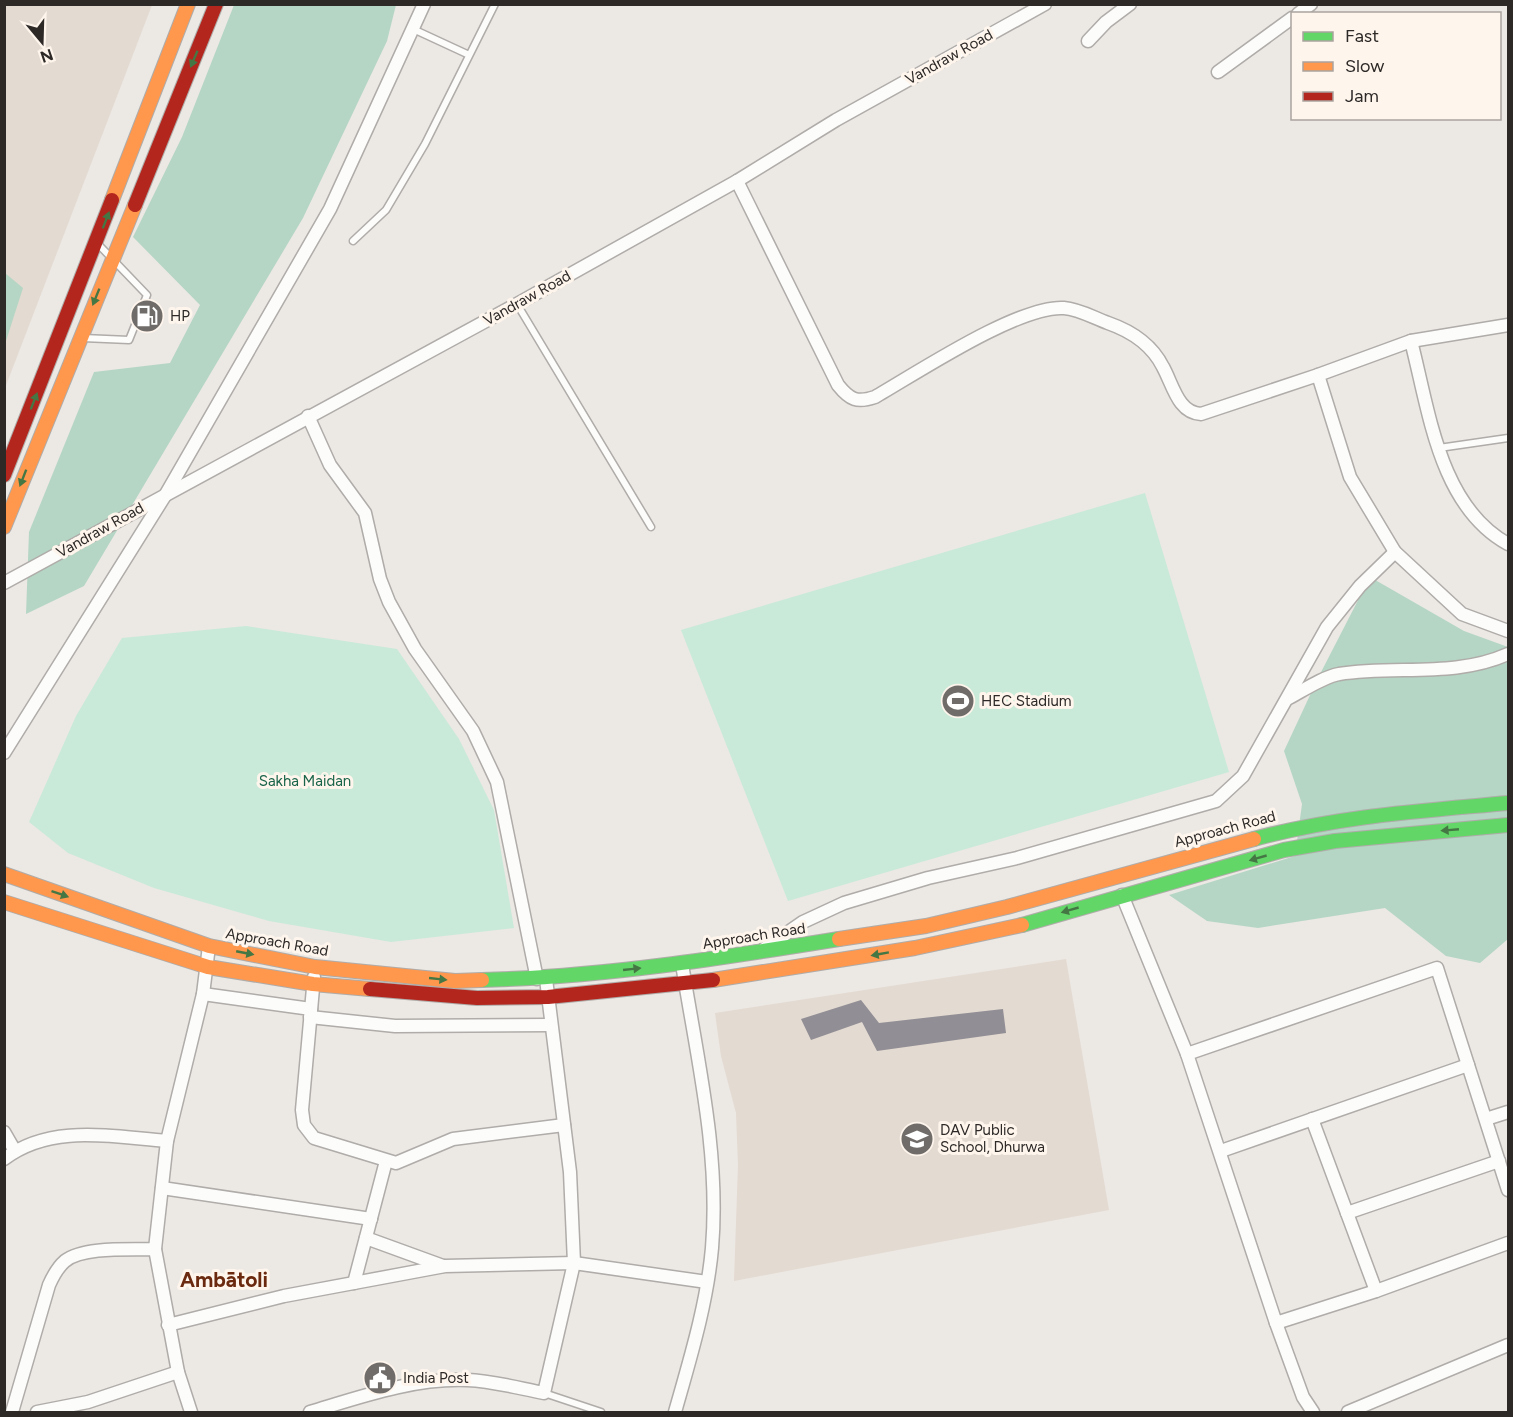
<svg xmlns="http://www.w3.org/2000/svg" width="1513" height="1417" font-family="Figtree,sans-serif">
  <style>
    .built { fill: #e3dad1 }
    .green { fill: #c9ead8 }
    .forest { fill: #b5d6c4 }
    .building { fill: #918e95 }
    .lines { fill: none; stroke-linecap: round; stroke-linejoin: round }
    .lane-casing { stroke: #afaca9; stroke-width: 9 }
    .street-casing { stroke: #afaca9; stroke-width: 15 }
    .fast-casing { stroke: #afaca9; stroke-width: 16 }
    .slow-casing { stroke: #afaca9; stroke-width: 16 }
    .jam-casing { stroke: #afaca9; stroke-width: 16 }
    .lane { stroke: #fcfcfb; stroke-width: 6 }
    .street { stroke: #fcfcfb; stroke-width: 12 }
    .fast { stroke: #63d668; stroke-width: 14 }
    .slow { stroke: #ff974d; stroke-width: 14 }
    .jam { stroke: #b3261e; stroke-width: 14 }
    .oneway { fill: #457744 }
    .labels { text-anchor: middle; stroke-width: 6; stroke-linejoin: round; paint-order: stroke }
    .street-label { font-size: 15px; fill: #2d2927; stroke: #fef5ed }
    .poi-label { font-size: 15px; fill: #2d2927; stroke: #fef5ed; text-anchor: start }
    .park-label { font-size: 15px; fill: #196449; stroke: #fef5ed }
    .district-label { font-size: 21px; font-weight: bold; fill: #6b2a10; stroke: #fef5ed }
  </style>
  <rect width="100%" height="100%" fill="#ece8e4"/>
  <g class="built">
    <polygon points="5,5 152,5 5,388"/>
    <polygon points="1066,959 1109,1210 734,1281 738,1165 736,1113 721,1056 715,1013"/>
  </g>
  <g class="green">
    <polygon points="1145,493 1229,772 788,901 681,630"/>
    <polygon points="246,626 397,649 459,739 494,810 514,928 391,942 269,921 154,888 68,853 29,822 76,716 122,638"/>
  </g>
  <g class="forest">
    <polygon points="234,5 396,5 387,41 303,218 84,586 26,614 29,532 94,372 170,363 200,305 133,237 182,137"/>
    <polygon points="5,273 23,288 5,344"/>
    <polygon points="1370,577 1464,631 1508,647 1508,939 1480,963 1446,956 1385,908 1258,928 1207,921 1169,895 1295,856 1302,804 1284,751 1318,678"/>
  </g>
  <polygon class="building" points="861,1000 879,1023 1003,1009 1006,1033 877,1051 862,1022 811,1040 801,1019"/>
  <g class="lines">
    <g class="lane-casing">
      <g id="lane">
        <polyline points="413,29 467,54"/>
        <polyline points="353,241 386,210 425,144 495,4"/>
        <polyline points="517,304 651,527"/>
        <polyline points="83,338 129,340 147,295 97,243"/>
        <polyline points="1439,448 1508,438"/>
        <polyline points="544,1393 601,1412"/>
      </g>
    </g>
    <g class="street-casing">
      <g id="street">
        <polyline points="1298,14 1311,4"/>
        <polyline points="1088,41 1106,22 1130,4"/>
        <polyline points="1218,72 1292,18"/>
        <path d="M 737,181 L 838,385 C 850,400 857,403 875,397 C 917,373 1019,305 1064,308 C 1079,309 1094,318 1108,323 C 1131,331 1152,345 1163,367 C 1173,385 1178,413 1201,414 L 1318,375 L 1411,341 L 1508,325"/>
        <path d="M 1411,341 C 1429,410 1439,506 1508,544"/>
        <polyline points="1318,375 1350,477 1395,552 1462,614 1508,631"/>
        <polyline points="308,416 330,465 365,513 380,579 389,602 415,649 473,731 497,782 537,979"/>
        <polyline points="4,583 517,304 737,181 836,120 1045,4"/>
        <path d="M 1289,698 C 1304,690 1323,677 1339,674 C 1397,665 1454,678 1508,654"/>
        <polyline points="4,753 166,494 330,209 424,4"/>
        <polyline points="1122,895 1187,1054 1276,1323 1303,1397 1313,1412"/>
        <polyline points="764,949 803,922 844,903 928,878 1017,858 1216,801 1243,776 1327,627 1360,586 1395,552"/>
        <polyline points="314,977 302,1110 304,1125 314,1138 396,1163 453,1139 564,1125"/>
        <polyline points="203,994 311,1009"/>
        <polyline points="310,1017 395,1026 551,1025"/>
        <polyline points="1187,1054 1437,968 1508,1190"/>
        <polyline points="1312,1119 1376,1291"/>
        <polyline points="1486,1119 1508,1112"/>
        <polyline points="4,1132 15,1151"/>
        <polyline points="1221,1151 1468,1065"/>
        <path d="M 4,1159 C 51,1123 113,1137 167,1141"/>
        <polyline points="162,1188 371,1219"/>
        <polyline points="1347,1213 1499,1161"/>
        <polyline points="366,1238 443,1266"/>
        <polyline points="354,1283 386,1161"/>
        <polyline points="1276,1323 1376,1291 1508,1243"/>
        <polyline points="168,1325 284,1296 445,1266 574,1263 707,1282"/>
        <path d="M 12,1412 L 49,1285 C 53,1276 58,1267 65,1261 C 84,1246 132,1250 155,1249"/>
        <polyline points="37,1412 88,1402 178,1372"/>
        <polyline points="191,1412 178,1372 155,1249 167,1141 203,994 209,946"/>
        <path d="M 310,1412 C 360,1397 413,1378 467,1380 C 493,1381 518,1388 544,1393 L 574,1263 L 570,1172 L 546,979"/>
        <path d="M 675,1412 C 690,1359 707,1304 712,1248 C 720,1153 697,1058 682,964"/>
        <polyline points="1348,1412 1508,1345"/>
      </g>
    </g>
    <g class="fast-casing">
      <g id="fast">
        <path d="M 1254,839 C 1338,816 1422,811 1508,803"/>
        <polyline points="1022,925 1284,850 1335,841 1508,825"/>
        <path d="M 482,980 C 603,977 721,958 839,939"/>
      </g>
    </g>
    <g class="slow-casing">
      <g id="slow">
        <polyline points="112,200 188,4"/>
        <polyline points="4,527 135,205"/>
        <polyline points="4,874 209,946 315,967 455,981 482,980"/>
        <polyline points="4,902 208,967 313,984 370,989"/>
        <polyline points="839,939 926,926 1007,907 1254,839"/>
        <polyline points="713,980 915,948 1022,925"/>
      </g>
    </g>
    <g class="jam-casing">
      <g id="jam">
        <polyline points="135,205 216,4"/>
        <polyline points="4,475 112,200"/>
        <polyline points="370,989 477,998 548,997 713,980"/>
      </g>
    </g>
    <use href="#lane" class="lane"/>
    <use href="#street" class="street"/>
    <use href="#fast" class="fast"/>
    <use href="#slow" class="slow"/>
    <use href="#jam" class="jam"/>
  </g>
  <defs><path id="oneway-solid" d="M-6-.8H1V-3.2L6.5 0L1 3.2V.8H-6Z" transform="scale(1.5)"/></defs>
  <g class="oneway">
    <use href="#oneway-solid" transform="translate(194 59) rotate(113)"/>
    <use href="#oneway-solid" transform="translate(106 220) rotate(-69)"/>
    <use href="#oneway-solid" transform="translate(96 297) rotate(112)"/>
    <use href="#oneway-solid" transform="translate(34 401) rotate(-69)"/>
    <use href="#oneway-solid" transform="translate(23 478) rotate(111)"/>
    <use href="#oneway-solid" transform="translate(1450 830) rotate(175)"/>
    <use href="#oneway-solid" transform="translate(1258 858) rotate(164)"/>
    <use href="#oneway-solid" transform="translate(60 894) rotate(19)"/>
    <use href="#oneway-solid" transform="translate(1070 910) rotate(164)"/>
    <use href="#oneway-solid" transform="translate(245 953) rotate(11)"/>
    <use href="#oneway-solid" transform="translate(880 954) rotate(170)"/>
    <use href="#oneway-solid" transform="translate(632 969) rotate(-6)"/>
    <use href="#oneway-solid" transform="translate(438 979) rotate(6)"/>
  </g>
  <defs>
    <g id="fuel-disc" transform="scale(1.725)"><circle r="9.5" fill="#706c69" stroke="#fef5ed"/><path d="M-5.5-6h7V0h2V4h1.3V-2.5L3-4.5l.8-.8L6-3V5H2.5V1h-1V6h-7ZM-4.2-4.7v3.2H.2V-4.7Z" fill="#fff"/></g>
    <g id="stadium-disc" transform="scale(1.725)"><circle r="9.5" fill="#706c69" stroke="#fef5ed"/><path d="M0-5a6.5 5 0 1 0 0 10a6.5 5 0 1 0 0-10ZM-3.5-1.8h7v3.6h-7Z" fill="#fff"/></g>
    <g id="school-disc" transform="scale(1.725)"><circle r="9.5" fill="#706c69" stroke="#fef5ed"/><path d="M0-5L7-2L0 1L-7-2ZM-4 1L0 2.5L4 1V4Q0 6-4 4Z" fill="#fff"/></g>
    <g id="civic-disc" transform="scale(1.725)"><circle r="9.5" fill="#706c69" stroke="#fef5ed"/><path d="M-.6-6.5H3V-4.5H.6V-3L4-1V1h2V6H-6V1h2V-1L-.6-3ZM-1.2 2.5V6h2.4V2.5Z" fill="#fff"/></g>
  </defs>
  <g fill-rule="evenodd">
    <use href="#fuel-disc" x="147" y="316"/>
    <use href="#stadium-disc" x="958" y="701"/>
    <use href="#school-disc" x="917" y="1139"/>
    <use href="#civic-disc" x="380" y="1378"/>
  </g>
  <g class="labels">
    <g class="street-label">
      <text transform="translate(949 57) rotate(-29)" y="5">Vandraw Road</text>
      <text transform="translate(527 298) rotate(-29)" y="5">Vandraw Road</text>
      <text transform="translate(100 530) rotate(-29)" y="5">Vandraw Road</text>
      <text transform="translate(1225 829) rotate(-15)" y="5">Approach Road</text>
      <text transform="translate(754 936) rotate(-9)" y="5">Approach Road</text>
      <text transform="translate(277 942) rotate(10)" y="5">Approach Road</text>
    </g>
    <g class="poi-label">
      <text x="170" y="321">HP</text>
      <text x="981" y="706">HEC Stadium</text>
      <text x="940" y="1135">DAV Public<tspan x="940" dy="17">School, Dhurwa</tspan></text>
      <text x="403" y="1383">India Post</text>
    </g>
    <g class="park-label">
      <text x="305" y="786">Sakha Maidan</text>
    </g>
    <g class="district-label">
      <text x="224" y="1287">Ambātoli</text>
    </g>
  </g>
  <rect width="1513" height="1417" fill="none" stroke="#2d2927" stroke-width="12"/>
  <rect x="1291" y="12" width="210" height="108" fill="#fef5ed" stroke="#aaa39e" stroke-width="1.5"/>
  <rect x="1303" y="32" width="30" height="9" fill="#63d668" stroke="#aaa39e" stroke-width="1.5"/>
  <text x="1345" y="42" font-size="18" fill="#2d2927">Fast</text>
  <rect x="1303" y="62" width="30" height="9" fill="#ff974d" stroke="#aaa39e" stroke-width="1.5"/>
  <text x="1345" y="72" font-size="18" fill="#2d2927">Slow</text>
  <rect x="1303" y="92" width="30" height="9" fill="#b3261e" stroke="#aaa39e" stroke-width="1.5"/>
  <text x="1345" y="102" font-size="18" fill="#2d2927">Jam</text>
  <g transform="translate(42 42) rotate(161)" stroke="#fef5ed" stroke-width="4.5" paint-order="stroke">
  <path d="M0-4.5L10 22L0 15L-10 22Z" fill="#2d2927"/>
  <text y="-9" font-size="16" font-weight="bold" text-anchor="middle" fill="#2d2927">N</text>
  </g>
</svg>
